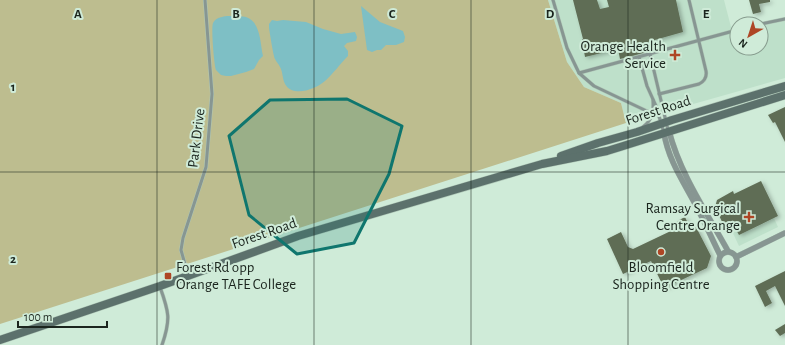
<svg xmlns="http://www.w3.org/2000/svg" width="785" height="345" font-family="'Alegreya Sans',sans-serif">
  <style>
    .built { fill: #bee0ca }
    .green { fill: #bdbd8f }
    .water { fill: #7ebfc5 }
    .building { fill: #5f6d55; filter: url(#shadow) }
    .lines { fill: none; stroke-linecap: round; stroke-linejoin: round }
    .service-casing { stroke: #afc7b7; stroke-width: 4 }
    .minor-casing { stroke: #afc7b7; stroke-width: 6 }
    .secondary-casing { stroke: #afc7b7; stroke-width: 9 }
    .service { stroke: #879692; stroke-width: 3 }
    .minor { stroke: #879692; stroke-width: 5.5 }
    .secondary { stroke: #5c716c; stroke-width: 8 }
    .marked { fill: #0f766e; fill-opacity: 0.2; stroke: #0f766e; stroke-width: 3; stroke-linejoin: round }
    .grid { fill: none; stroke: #1b251e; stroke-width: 1; stroke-opacity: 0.55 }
    .poi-dot { fill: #ae4625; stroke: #cfebd8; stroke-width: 1.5 }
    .labels { text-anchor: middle; stroke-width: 4; stroke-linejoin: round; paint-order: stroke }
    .poi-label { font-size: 15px; fill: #1b251e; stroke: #cfebd8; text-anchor: end }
    .street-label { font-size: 15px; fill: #1b251e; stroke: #cfebd8 }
    .grid-label { font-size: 13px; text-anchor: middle; font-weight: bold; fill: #1b251e; stroke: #cfebd8; stroke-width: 4; stroke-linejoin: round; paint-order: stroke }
  </style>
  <defs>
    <filter id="shadow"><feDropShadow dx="2.5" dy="1.5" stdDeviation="2" flood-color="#0004"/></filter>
  </defs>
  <rect width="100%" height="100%" fill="#cfebd8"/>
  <g class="built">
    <polygon points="548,0 724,0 732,31 737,30 737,48 761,48 761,25 785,20 785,78 626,123 621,103 584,87 567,62"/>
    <polygon points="760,188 778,227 739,246 720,206"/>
  </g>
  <polygon class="green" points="0,0 548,0 567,62 584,87 621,103 626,123 0,324"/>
  <g class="water">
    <polygon points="361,6 380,22 403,31 405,37 404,42 396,45 386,45 381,50 377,50 372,52 367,50"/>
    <path d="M 233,16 C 237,16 242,16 246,17 C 261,22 260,43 263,56 L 259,60 L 254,69 L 246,72 L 231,76 L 226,76 L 221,75 L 216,70 C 214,64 211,28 213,23 C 216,16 227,16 233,16 Z"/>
    <path d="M 272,20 L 277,21 L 283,20 L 306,22 L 323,29 L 341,34 L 355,32 L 357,37 L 356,41 L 347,43 L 344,46 L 348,51 L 348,56 C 340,64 333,74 325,81 C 316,89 293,98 285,84 C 282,78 283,72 280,67 C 279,64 276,62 275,59 C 273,54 270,34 269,28 L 269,24 Z"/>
  </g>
  <g class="building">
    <polygon points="573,0 597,0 600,9 609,7 607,0 676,0 683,32 644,43 647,52 620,59 618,49 585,57 582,39 583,39"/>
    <polygon points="749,0 770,0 770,2 759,4 761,12 753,14"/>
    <polygon points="785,107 785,142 775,122 773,123 768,115"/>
    <polygon points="761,181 778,216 739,235 733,224 725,228 715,207 717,200 733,191 734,194"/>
    <polygon points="685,217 691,230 696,227 711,256 707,268 664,288 651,261 623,274 607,239 621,232 628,247 633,249 675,229 673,225 679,220"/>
    <polygon points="785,271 785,306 775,286 766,291 772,303 765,307 755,286"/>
    <polygon points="785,324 785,333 780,336 775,330"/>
  </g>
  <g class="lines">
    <g class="service-casing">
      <g id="service">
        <polyline points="553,0 567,48 579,73 737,30"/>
        <polyline points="761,24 785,19"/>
        <polyline points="650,54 668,130"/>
        <polyline points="639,57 647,86 656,106 664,133"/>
        <polyline points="579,73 594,86 653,114"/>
        <path d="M 659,94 L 699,84 C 705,81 707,77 706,71 L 689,0"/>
        <path d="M 643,127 C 652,120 654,112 653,100"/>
        <polyline points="188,275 181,250 183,238 206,167 212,94 205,0"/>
        <path d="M 160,287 C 169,312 171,319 162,345"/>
      </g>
    </g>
    <g class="minor-casing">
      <g id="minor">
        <path d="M 669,131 C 680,174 707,213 728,251"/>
        <path d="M 664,133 C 668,158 681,178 693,200 C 703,218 711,237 720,255"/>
        <circle cx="728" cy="261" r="9"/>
        <polyline points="736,257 785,233"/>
      </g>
    </g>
    <g class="secondary-casing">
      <g id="secondary">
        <polyline points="561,156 598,143 637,132 672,120 785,86"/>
        <polyline points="0,340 160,286 298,236 542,164 607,151 620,147 785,95"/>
      </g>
    </g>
    <use href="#service" class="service"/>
    <use href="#minor" class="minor"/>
    <use href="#secondary" class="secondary"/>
  </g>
  <path class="marked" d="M 347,99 L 402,126 L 389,174 L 354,243 L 297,254 L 249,215 L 229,136 L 270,100 Z"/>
  <path class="grid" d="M 157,0 L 157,345M 314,0 L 314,345M 471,0 L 471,345M 628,0 L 628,345M 0,172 L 785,172"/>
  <g class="poi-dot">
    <path d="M673 49h4v4h4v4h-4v4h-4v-4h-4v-4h4z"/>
    <path d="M747 211h4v4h4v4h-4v4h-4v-4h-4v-4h4z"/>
    <circle cx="661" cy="252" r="4"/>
    <rect x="164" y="272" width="8" height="8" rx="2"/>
  </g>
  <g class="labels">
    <g class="poi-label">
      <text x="666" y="51">Orange Health<tspan x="666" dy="17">Service</tspan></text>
      <text x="740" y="213">Ramsay Surgical<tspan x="740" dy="17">Centre Orange</tspan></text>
      <text x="176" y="272" text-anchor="start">Forest Rd opp<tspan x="176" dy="17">Orange TAFE College</tspan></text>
      <text x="661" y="272" text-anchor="middle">Bloomfield<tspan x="661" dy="17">Shopping Centre</tspan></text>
    </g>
    <g class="street-label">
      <text transform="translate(658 110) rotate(-18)" y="5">Forest Road</text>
      <text transform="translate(196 138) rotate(-83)" y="5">Park Drive</text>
      <text transform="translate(264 233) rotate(-19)" y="5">Forest Road</text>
    </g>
  </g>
  <g class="grid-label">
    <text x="78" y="18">A</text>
    <text x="236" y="18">B</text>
    <text x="392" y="18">C</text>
    <text x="550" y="18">D</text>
    <text x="706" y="18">E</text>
    <text x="13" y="91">1</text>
    <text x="13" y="263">2</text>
  </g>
  <g transform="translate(749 36) rotate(219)"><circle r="19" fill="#cfebd8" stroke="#879c8e"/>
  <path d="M0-3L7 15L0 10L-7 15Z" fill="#ae4625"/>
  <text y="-6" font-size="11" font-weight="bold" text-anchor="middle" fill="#1b251e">N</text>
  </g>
  <path d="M18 321v6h89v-6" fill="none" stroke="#1b251e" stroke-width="2"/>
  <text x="24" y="321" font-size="12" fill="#1b251e" stroke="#cfebd8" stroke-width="3" paint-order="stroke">100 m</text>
</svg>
